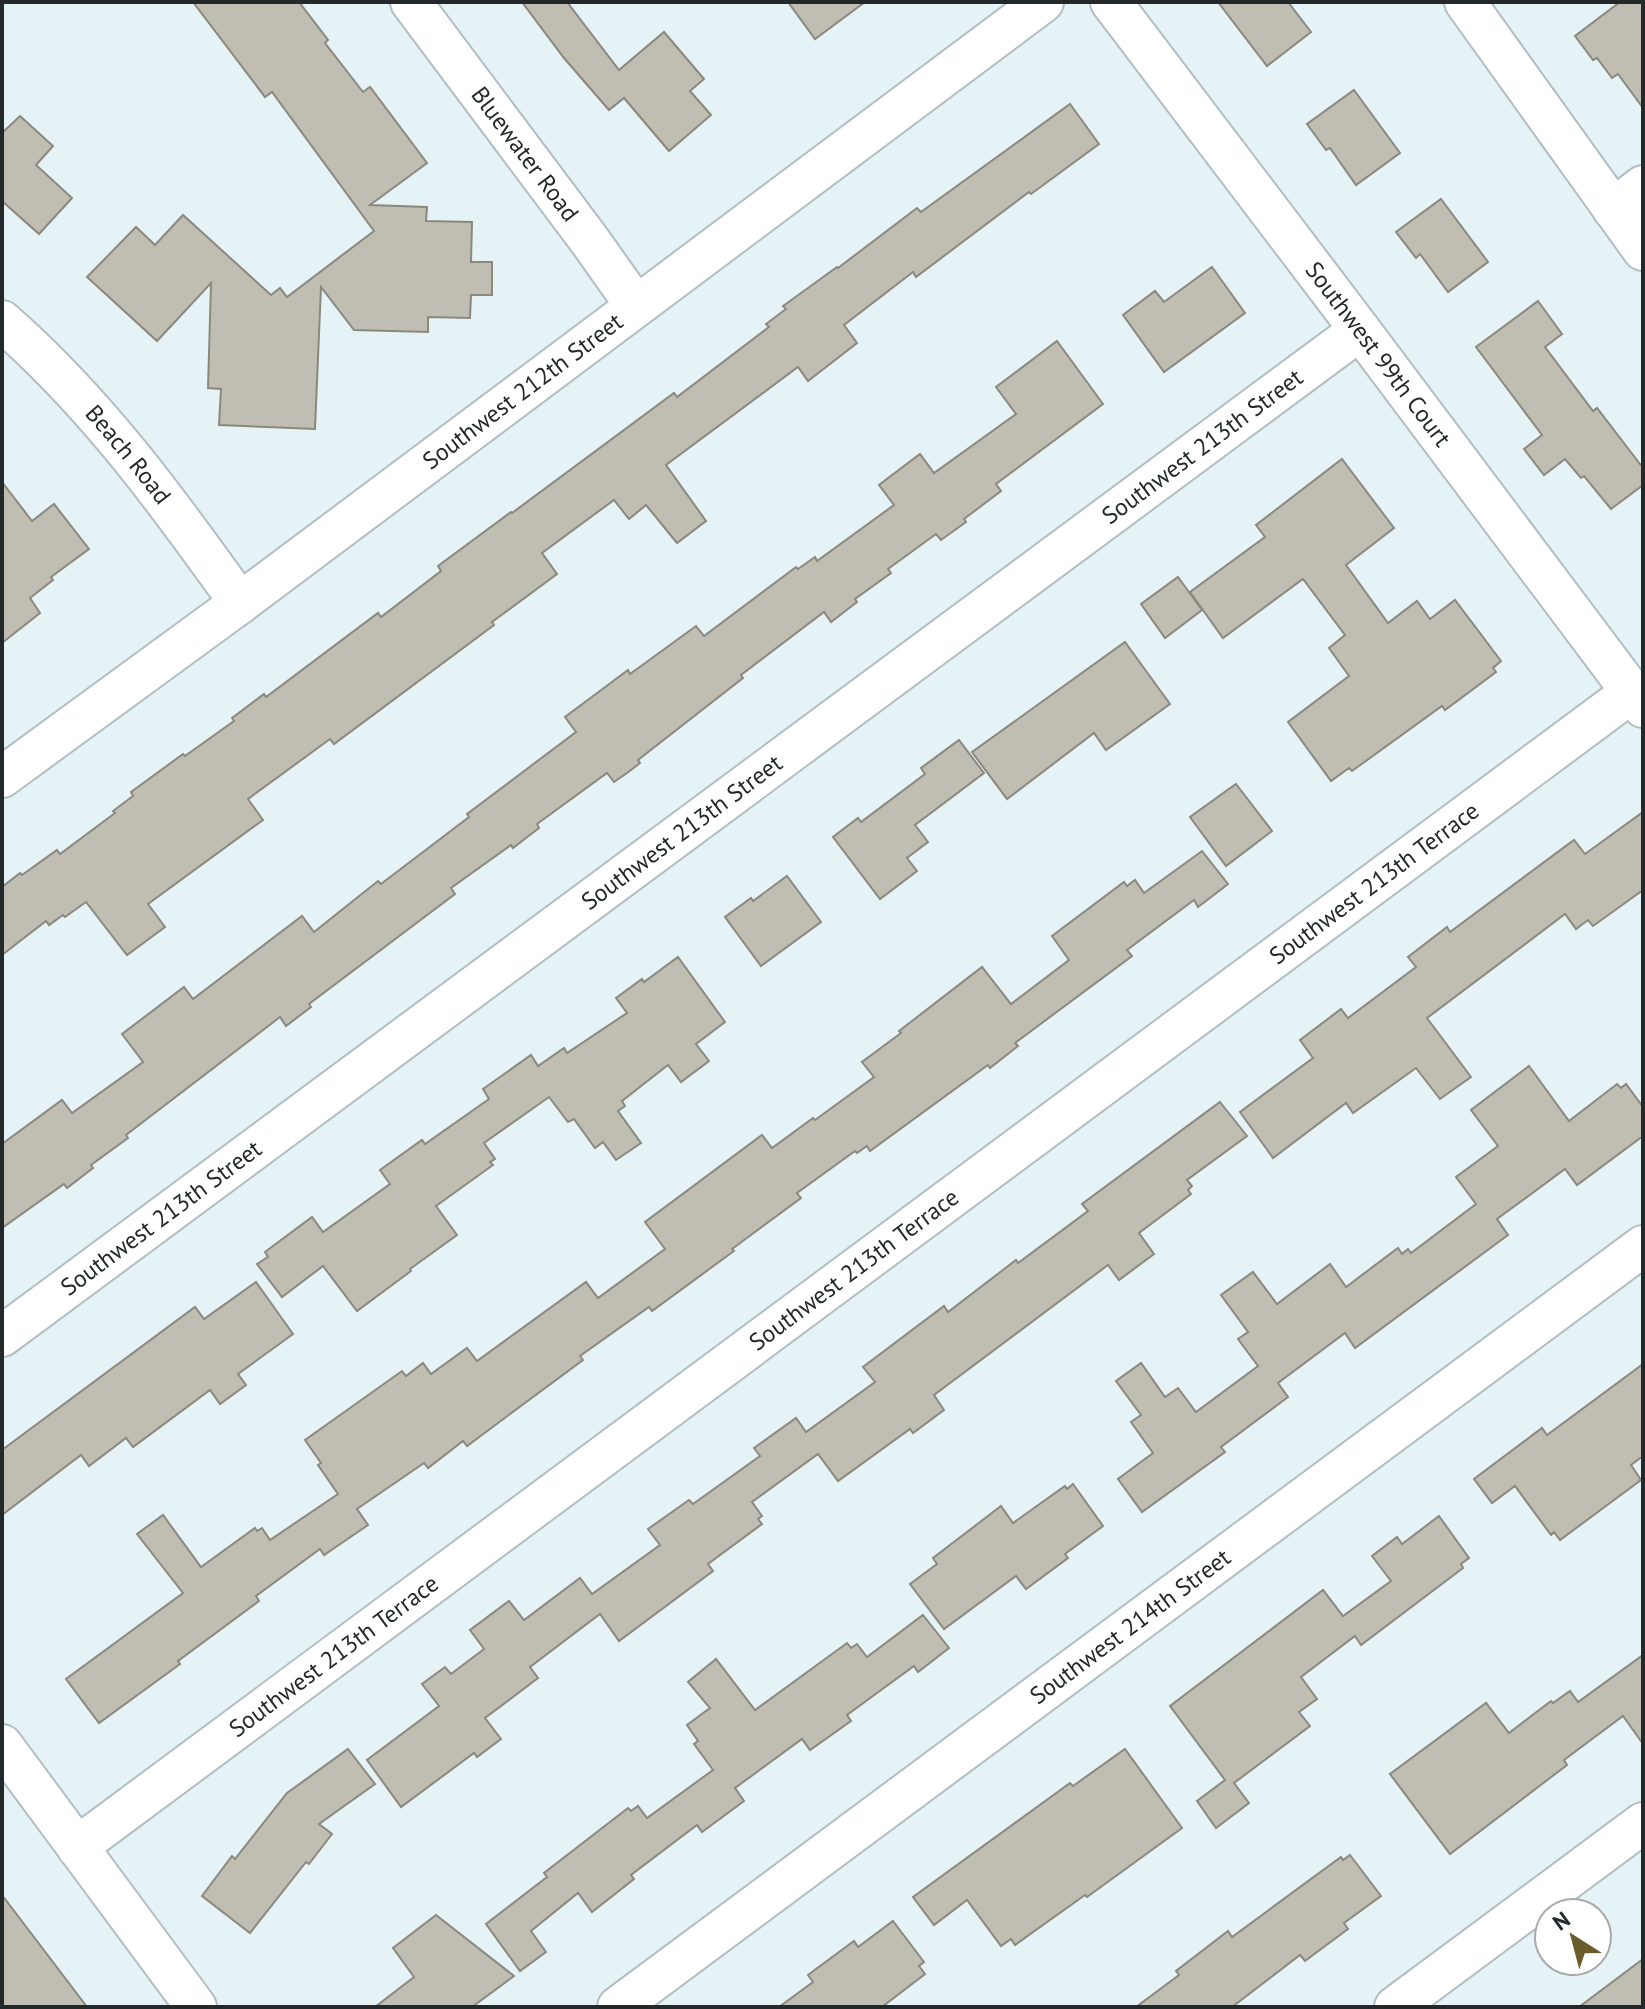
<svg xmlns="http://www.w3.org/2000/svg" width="1645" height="2009" font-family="'PT Sans',sans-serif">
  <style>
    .building { fill: #c0bdb2; stroke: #8b887e; stroke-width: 2 }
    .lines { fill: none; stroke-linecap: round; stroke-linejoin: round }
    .minor-casing { stroke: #b1bec2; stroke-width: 44 }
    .minor { stroke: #fff; stroke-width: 40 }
    .labels { text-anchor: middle; stroke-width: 7; stroke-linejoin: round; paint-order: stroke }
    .street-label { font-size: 24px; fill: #23282a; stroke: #fff }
  </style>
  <rect width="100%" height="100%" fill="#e5f2f6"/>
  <g class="building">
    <polygon points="193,2 299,2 328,40 325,43 363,92 370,87 427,163 370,205 427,207 426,221 472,222 471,262 492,262 492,295 471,295 470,318 428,317 428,332 354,330 321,287 315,429 219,425 221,389 208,388 211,283 157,341 87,277 136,227 155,245 183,215 271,295 280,288 287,297 374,231 272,92 265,97"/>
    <polygon points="522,2 567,2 619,70 664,32 704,79 690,91 711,115 669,151 624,98 609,110 564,58"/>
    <polygon points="788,2 865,2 815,39"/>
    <polygon points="1218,2 1288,2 1311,32 1267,66"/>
    <polygon points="1620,2 1643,2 1643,108 1618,74 1612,78 1597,58 1593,60 1575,36"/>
    <polygon points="1354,90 1400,153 1356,185 1330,148 1326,150 1307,124"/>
    <polygon points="1070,104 1099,144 1031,194 1029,192 916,277 913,272 844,325 857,343 808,381 798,367 666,465 706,521 677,543 646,505 629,519 614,500 542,553 557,574 492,622 494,625 334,744 330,739 248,799 263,820 148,904 165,927 127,955 86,902 65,917 63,915 49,925 46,921 2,955 2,887 20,873 22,875 57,850 60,854 115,813 113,811 133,796 131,792 183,754 185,756 234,721 232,718 264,694 266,697 378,613 381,617 441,571 438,566 511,512 512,513 674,393 677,397 769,327 766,324 786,309 783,306 837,267 838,268 917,208 921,212"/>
    <polygon points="20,116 53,146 36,165 72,198 39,234 2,201 2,133"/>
    <polygon points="1441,199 1488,262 1448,292 1420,254 1416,258 1396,232"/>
    <polygon points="1212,267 1245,313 1164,372 1123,315 1155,291 1164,302"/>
    <polygon points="1538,301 1562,334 1545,347 1593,411 1597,408 1643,468 1643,485 1611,509 1584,476 1581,478 1565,459 1544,475 1524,449 1542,435 1476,347"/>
    <polygon points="1057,341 1103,404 996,484 1001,491 964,519 966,522 941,540 936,534 888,569 891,573 855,599 857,602 831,622 824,612 741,675 743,678 638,760 640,763 627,773 614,782 607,773 537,824 539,828 513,848 511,845 451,888 455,894 309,1004 311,1007 286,1026 280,1017 126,1135 128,1138 91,1165 93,1168 67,1188 64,1184 2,1228 2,1144 62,1100 72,1113 143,1062 122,1034 184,987 193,999 302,916 314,932 378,881 381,884 469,817 467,814 576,732 565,717 628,670 630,674 696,626 704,636 796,567 798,569 815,557 817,561 894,505 879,485 920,454 934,473 1016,414 996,387"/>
    <polygon points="1342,459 1394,528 1346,565 1388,623 1417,601 1430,619 1455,600 1501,661 1493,668 1496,672 1445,710 1442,706 1352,771 1349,768 1331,781 1288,722 1349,676 1329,648 1345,635 1303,579 1223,638 1190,592 1265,537 1256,525"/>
    <polygon points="2,482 32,521 54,504 89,549 51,577 53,580 30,598 40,613 2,643"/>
    <polygon points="1178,577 1202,610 1165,638 1141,604"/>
    <polygon points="1125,642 1170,704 1106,750 1094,733 1007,799 972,752"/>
    <polygon points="959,740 984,773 915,825 928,842 907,858 917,871 880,899 833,837 858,818 861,822 925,774 921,768"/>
    <polygon points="1236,784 1272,831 1226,866 1190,817"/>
    <polygon points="1643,812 1643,890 1593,926 1588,920 1576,929 1565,914 1427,1018 1471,1077 1440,1099 1416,1068 1353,1113 1346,1103 1273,1158 1240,1112 1313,1058 1300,1040 1341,1009 1348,1018 1416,967 1408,957 1447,927 1450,932 1574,840 1585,854"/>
    <polygon points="1202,851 1228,884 1198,907 1194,900 1127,950 1132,956 1015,1043 1018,1046 990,1068 988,1065 870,1151 867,1146 857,1153 855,1151 797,1193 801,1198 732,1249 734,1251 652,1311 649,1307 580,1356 583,1360 467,1446 463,1441 428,1468 424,1463 357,1509 368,1525 324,1555 320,1549 256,1596 259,1601 178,1661 180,1664 99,1723 66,1679 183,1593 137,1534 163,1515 201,1567 255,1528 257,1531 262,1528 270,1540 338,1494 318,1465 321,1463 305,1440 402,1371 406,1376 423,1363 431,1374 467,1348 477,1361 586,1282 598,1298 665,1249 645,1222 762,1135 772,1148 813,1118 815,1120 874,1077 862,1062 901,1033 899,1031 982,967 1011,1004 1069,960 1052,936 1124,882 1127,886 1135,880 1144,893"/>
    <polygon points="787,876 821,922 761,966 725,917 751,898 753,901"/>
    <polygon points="678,957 725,1022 696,1044 709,1061 681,1082 668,1065 622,1101 625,1106 618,1111 641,1143 616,1160 603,1142 595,1148 574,1119 568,1122 549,1097 484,1143 495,1159 490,1162 493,1165 436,1206 457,1235 410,1269 411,1271 357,1311 323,1266 282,1297 257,1264 268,1257 265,1252 312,1217 323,1232 390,1184 380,1170 422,1140 425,1144 489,1099 483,1089 531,1055 538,1066 564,1048 567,1053 627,1013 616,998 642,979 644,982"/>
    <polygon points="1529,1066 1569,1121 1617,1084 1621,1088 1626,1084 1643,1107 1643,1136 1577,1185 1565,1169 1497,1219 1508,1235 1355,1348 1345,1333 1278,1383 1288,1397 1221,1447 1225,1452 1142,1512 1118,1479 1153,1453 1131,1422 1141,1415 1116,1381 1141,1363 1165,1397 1178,1388 1196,1412 1258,1366 1238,1339 1248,1332 1221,1295 1253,1272 1277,1304 1330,1264 1346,1287 1398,1248 1402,1254 1408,1249 1411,1253 1476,1204 1456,1177 1498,1146 1471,1110"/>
    <polygon points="1220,1102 1247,1136 1187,1180 1192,1186 1188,1190 1191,1194 1139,1233 1154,1254 1119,1280 1108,1265 934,1395 944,1410 913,1433 910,1429 838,1481 818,1454 752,1502 762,1516 758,1519 762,1524 708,1564 713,1571 619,1641 600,1614 530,1667 538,1678 485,1718 501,1739 477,1757 474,1753 401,1807 367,1760 439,1706 422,1684 445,1667 451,1674 484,1649 470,1630 509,1601 524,1620 580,1578 592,1594 660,1545 648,1529 689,1500 693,1504 760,1456 754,1448 796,1418 806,1432 875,1382 863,1367 944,1306 948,1312 1016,1260 1018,1263 1088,1211 1082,1204"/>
    <polygon points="256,1282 293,1334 238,1374 246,1385 220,1404 210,1390 133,1447 126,1438 89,1466 81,1455 2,1515 2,1450 195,1307 204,1319"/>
    <polygon points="1643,1364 1643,1456 1631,1465 1641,1480 1560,1540 1554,1532 1551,1535 1515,1486 1492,1503 1474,1479 1542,1428 1547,1435"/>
    <polygon points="1073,1484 1103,1526 1065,1554 1068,1558 1026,1589 1016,1576 944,1629 910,1584 937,1564 933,1558 1001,1506 1013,1523 1065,1486 1067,1489"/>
    <polygon points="1439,1516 1469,1558 1461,1564 1463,1568 1361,1645 1355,1636 1301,1677 1317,1699 1299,1712 1310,1726 1234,1783 1249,1803 1216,1828 1197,1801 1225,1780 1170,1706 1323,1590 1343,1616 1391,1581 1372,1556 1397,1537 1402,1544"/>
    <polygon points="923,1615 949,1648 918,1672 914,1666 847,1715 851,1721 810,1750 802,1739 735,1788 744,1801 702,1832 697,1825 631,1875 634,1879 592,1912 578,1893 531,1931 546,1952 520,1971 486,1924 547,1877 544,1873 628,1808 631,1811 638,1806 647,1818 713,1770 694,1744 698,1741 687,1725 710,1708 688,1682 716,1659 755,1710 847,1643 851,1648 857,1644 867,1657"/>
    <polygon points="1643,1655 1643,1744 1623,1716 1564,1760 1567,1765 1450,1854 1390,1774 1486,1703 1509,1733 1551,1701 1553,1703 1570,1691 1578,1702"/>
    <polygon points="348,1749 375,1784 319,1824 332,1834 309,1864 306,1862 250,1933 202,1896 232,1856 235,1859 287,1793"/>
    <polygon points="1125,1749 1182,1828 1087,1897 1085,1895 1015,1945 1011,1939 1001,1946 967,1900 934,1925 913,1897 1070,1783 1073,1786"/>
    <polygon points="1350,1855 1381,1896 1344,1923 1348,1929 1305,1961 1300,1955 1232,2007 1136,2007 1179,1975 1176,1971 1228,1931 1232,1937 1341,1857 1343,1860"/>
    <polygon points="2,1895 87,2007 2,2007"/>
    <polygon points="436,1915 514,1976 472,2007 375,2007 414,1977 393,1948"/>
    <polygon points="893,1921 924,1962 919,1966 925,1974 882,2007 779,2007 813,1982 808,1975 854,1941 858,1947"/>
    <polygon points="1643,1959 1643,2007 1579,2007"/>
  </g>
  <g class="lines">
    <g class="minor-casing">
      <g id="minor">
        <path id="s1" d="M 411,2 L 590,241 L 636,306"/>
        <path id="s2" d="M 1111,2 L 1360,330 L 1643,707"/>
        <polyline points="1465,2 1643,250"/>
        <polyline points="1613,209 1643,186"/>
        <path id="s3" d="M 2,321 C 96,403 168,502 240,603"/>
        <path id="s4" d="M 2,777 L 240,603 L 1043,2"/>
        <path id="s5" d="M 2,1336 L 1360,330"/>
        <polyline points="2,1745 196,2007"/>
        <path id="s6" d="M 77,1847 L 1632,692"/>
        <path id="s7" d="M 618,2007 L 1643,1246"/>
        <polyline points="1395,2007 1643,1823"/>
      </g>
    </g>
    <use href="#minor" class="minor"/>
  </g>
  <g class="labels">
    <g class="street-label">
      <text dy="8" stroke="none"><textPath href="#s1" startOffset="190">Bluewater Road</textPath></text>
      <text dy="8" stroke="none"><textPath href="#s2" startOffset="442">Southwest 99th Court</textPath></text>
      <text dy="8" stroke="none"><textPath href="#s4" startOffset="648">Southwest 212th Street</textPath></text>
      <text dy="8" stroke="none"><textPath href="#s5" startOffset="1494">Southwest 213th Street</textPath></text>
      <text dy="8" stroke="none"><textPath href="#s3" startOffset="184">Beach Road</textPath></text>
      <text dy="8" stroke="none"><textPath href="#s5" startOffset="846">Southwest 213th Street</textPath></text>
      <text dy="8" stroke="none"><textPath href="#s6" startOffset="1616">Southwest 213th Terrace</textPath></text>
      <text dy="8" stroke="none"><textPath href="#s5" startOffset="198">Southwest 213th Street</textPath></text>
      <text dy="8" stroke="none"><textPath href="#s6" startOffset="968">Southwest 213th Terrace</textPath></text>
      <text dy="8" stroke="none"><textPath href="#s7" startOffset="638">Southwest 214th Street</textPath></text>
      <text dy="8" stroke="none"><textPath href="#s6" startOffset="320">Southwest 213th Terrace</textPath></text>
    </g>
  </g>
  <rect width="1645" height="2009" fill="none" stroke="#23282a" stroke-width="8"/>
  <g transform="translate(1573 1937) rotate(324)"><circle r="38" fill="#ffffff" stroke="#a7a9aa" stroke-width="2"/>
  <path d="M0-6L14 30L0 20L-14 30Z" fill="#6a5b28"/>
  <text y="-12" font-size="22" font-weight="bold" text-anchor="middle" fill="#23282a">N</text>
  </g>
</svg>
